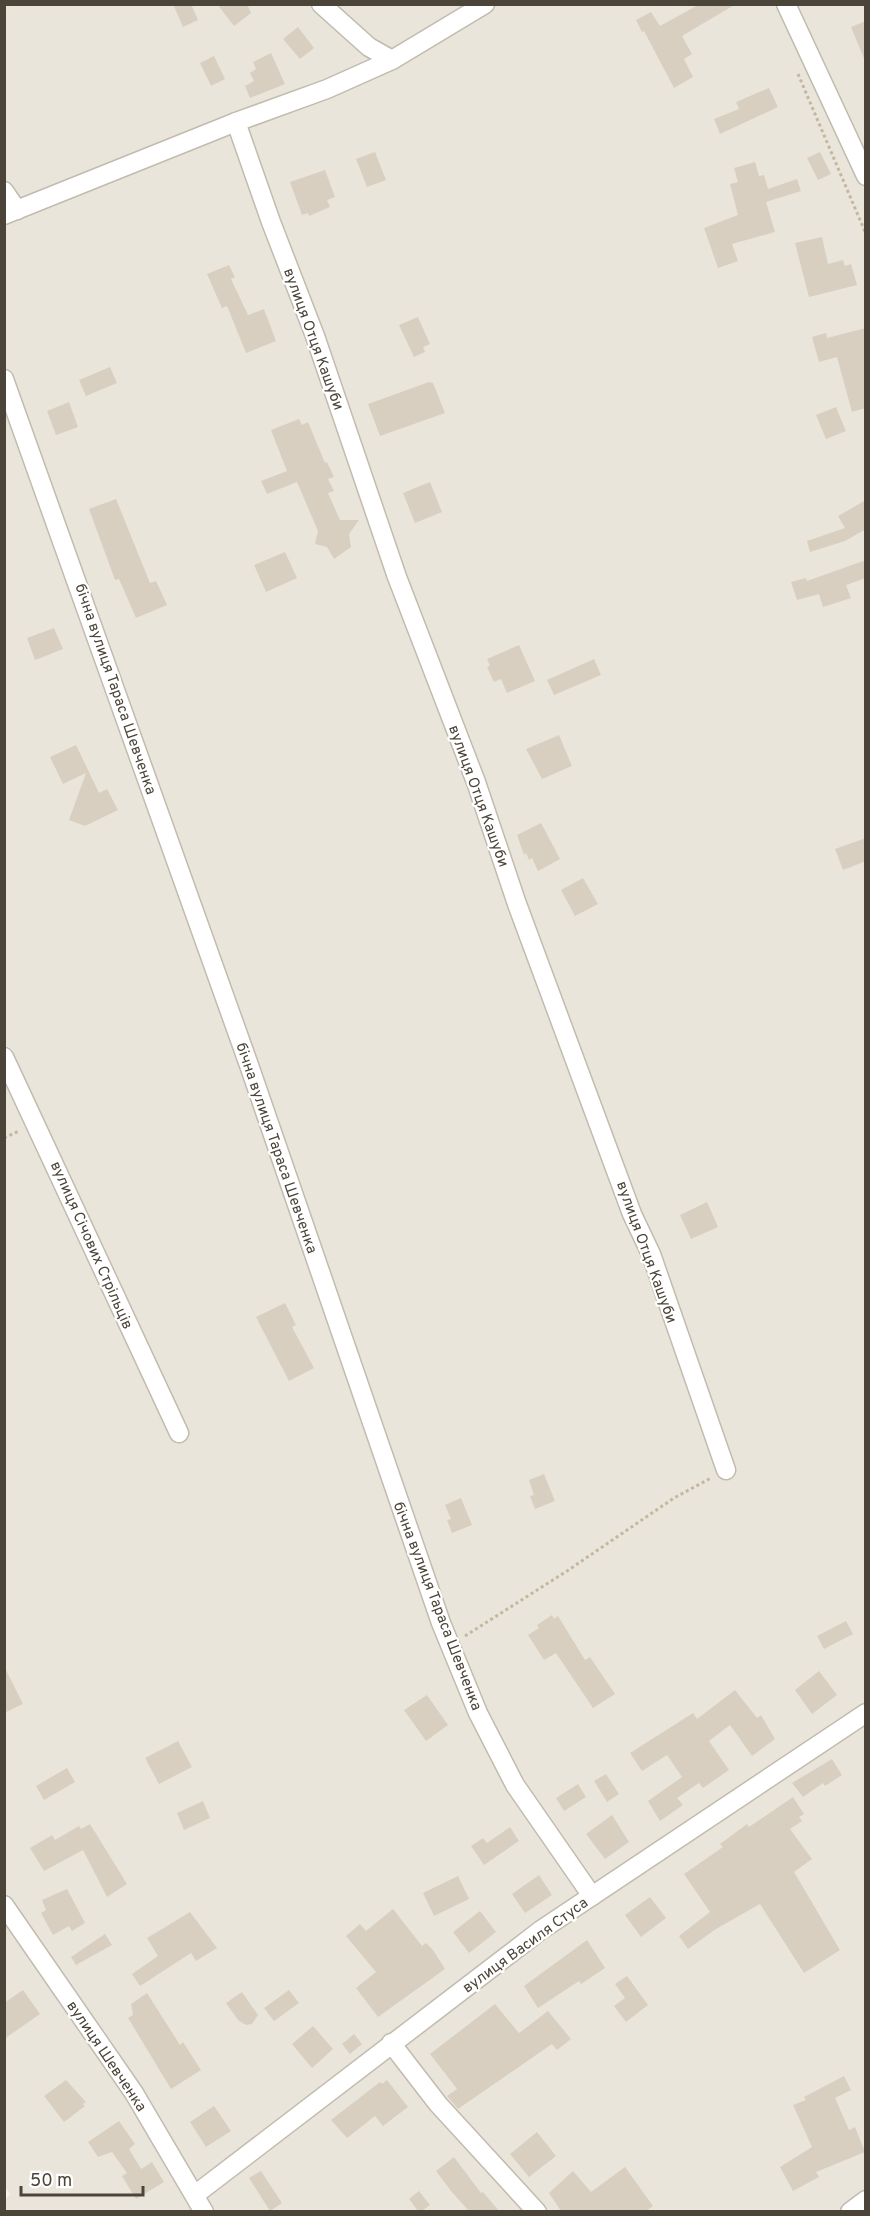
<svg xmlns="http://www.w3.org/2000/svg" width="870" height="2216" font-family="Overpass,sans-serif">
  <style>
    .residential { fill: #eae5da }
    .building { fill: #d8cfc1 }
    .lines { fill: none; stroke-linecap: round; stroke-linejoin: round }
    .minor-casing { stroke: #c2bbae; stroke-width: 21 }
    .path { stroke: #c4b79f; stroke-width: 3; stroke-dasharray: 3 3; stroke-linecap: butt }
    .minor { stroke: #fff; stroke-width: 18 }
    .labels { text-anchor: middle; stroke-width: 4.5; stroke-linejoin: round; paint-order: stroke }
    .street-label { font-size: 15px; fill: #4b4439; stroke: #fff }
  </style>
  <rect width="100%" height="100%" fill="#f6f3ec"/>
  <polygon class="residential" points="5,5 865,5 865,2211 5,2212 5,2200 10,2194 4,2186"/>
  <g class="building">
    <polygon points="173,4 191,4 198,20 183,27"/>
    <polygon points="217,4 247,4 251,13 234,26"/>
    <polygon points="700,4 736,4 682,36 692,54 684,59 693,77 674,88 644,31 642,32 636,20 651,12 660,26"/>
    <polygon points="866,21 866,61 865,61 851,27"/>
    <polygon points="298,27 314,48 300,59 283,39"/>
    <polygon points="271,53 285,84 250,98 245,86 254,81 250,73 256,69 253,62"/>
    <polygon points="214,56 225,79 211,86 200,63"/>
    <polygon points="769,88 778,107 720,134 714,119 739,109 736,102"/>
    <polygon points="375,152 386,180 367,187 356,159"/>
    <polygon points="820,152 831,174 818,180 807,158"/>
    <polygon points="755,162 759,176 764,175 768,189 797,179 801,191 766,202 775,232 732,244 738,261 718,268 704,228 738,215 730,184 738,182 734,168"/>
    <polygon points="325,170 335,197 327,200 330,207 309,216 308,213 302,215 290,182"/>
    <polygon points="822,237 828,264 843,260 845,266 851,264 857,285 809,297 795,243"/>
    <polygon points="229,265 235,277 231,279 248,315 264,309 276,341 246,353 227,306 222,308 207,274"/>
    <polygon points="418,317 430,344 423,347 425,352 414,357 399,325"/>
    <polygon points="866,328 866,408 852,412 837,357 819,362 812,337 826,333 827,338"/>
    <polygon points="110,367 117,383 86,396 79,380"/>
    <polygon points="429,382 433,383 445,413 380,436 368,404"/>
    <polygon points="69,402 78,427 56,435 47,411"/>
    <polygon points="836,407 846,431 826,439 816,415"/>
    <polygon points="299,419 302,425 308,422 325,463 327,462 334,477 328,479 334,491 328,493 340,520 359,520 349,534 351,547 334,559 327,547 315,544 318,531 297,482 267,494 261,481 287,471 271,430"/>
    <polygon points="430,482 442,512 415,523 403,493"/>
    <polygon points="116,499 150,583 156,581 167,605 136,618 119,579 115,580 89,509"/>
    <polygon points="866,500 866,529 845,541 810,552 807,541 845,528 838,516"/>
    <polygon points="285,552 297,578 266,592 254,565"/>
    <polygon points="866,560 866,578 846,585 851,598 823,607 819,594 797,600 791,582 806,578 807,581"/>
    <polygon points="54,628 63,649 35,660 27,638"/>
    <polygon points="519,645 535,681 507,693 501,679 494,682 487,667 490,666 487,659"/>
    <polygon points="594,659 601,675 554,695 547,680"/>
    <polygon points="559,735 572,766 542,779 526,749"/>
    <polygon points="76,745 99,793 107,789 118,810 85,826 69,820 86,773 63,784 50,757"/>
    <polygon points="541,823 560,859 538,871 532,858 529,860 526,853 524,855 517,835"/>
    <polygon points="866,838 866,861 843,870 835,849"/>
    <polygon points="583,878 598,904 575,916 561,890"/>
    <polygon points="707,1202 718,1227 691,1239 680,1215"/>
    <polygon points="285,1303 296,1325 292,1327 314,1368 289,1381 256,1317"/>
    <polygon points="544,1474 555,1501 535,1509 530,1496 534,1495 529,1480"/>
    <polygon points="461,1498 472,1525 452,1533 447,1520 451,1519 445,1505"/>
    <polygon points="552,1615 554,1619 558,1616 585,1660 590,1657 615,1694 593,1708 556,1653 544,1660 528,1635 539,1628 537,1625"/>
    <polygon points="846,1621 853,1634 824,1649 817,1636"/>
    <polygon points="4,1666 23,1704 4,1713"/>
    <polygon points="819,1671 837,1695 812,1714 795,1690"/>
    <polygon points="735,1690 757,1718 761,1715 775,1739 752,1756 730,1725 709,1741 729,1770 703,1788 699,1783 677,1798 683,1805 660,1821 648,1801 682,1777 667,1755 642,1771 630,1753 693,1713 697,1719"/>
    <polygon points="427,1695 448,1725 426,1741 404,1710"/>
    <polygon points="178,1741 192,1767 159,1784 145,1758"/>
    <polygon points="832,1759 842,1775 825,1786 823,1783 803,1797 792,1783"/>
    <polygon points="67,1768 75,1782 44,1800 36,1786"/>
    <polygon points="606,1774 619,1794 607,1802 594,1781"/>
    <polygon points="578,1784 586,1797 564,1811 556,1798"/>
    <polygon points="793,1797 804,1814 799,1817 802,1821 790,1829 812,1859 794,1872 840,1950 804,1973 760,1904 716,1929 688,1949 679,1936 710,1912 684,1874 723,1847 720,1844 747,1824 749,1827"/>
    <polygon points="203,1801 210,1818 184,1830 177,1813"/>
    <polygon points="612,1815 629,1842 605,1859 586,1834"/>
    <polygon points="90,1824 127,1884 107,1897 83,1850 44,1871 30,1848 52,1835 55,1840 79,1826 81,1829"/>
    <polygon points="510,1827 519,1841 484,1865 471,1846 483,1838 487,1843"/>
    <polygon points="539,1875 552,1895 525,1913 512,1894"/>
    <polygon points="458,1876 469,1899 434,1916 423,1893"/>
    <polygon points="67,1889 85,1923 72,1931 69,1926 53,1935 41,1913 46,1910 42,1900"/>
    <polygon points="650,1897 666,1918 641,1937 625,1915"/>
    <polygon points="393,1909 422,1946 426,1943 433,1950 445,1969 378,2017 356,1988 376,1972 346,1936 360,1924 366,1931"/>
    <polygon points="480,1911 496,1932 469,1953 453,1932"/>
    <polygon points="190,1912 217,1948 196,1961 191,1953 140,1986 132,1974 158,1956 147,1938"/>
    <polygon points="105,1934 112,1945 76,1965 71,1957"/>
    <polygon points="587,1940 605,1968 581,1984 579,1981 538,2008 524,1986"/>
    <polygon points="627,1976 648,2005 626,2022 614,2006 625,1998 615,1984"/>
    <polygon points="23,1990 40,2014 4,2039 4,2003"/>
    <polygon points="289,1990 299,2003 274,2021 264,2008"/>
    <polygon points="242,1992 258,2015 252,2024 246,2025 238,2020 226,2003"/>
    <polygon points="147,1993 180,2045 183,2042 201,2070 171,2089 128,2018 133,2015 131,2004"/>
    <polygon points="495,2004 519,2033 548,2011 571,2039 557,2050 552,2044 458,2109 447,2096 457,2089 430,2054"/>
    <polygon points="313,2026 333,2049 312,2068 292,2044"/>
    <polygon points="354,2034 362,2044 350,2054 342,2044"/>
    <polygon points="844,2076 851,2090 835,2098 849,2130 855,2127 865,2152 816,2172 819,2177 793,2191 780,2167 812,2147 793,2105 806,2100 804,2097"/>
    <polygon points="66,2080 86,2102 83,2104 85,2106 64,2122 44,2096"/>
    <polygon points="387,2080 408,2107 383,2126 375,2116 347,2138 331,2120 380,2082 382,2084"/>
    <polygon points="214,2106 231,2131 206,2147 190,2122"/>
    <polygon points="119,2121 135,2144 129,2149 141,2169 152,2162 164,2182 136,2199 122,2176 127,2173 112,2152 98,2157 88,2142"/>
    <polygon points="537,2132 556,2156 529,2177 510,2154"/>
    <polygon points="454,2157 481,2193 483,2192 499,2211 469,2211 451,2191 436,2171"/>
    <polygon points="625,2167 653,2206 646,2211 561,2211 549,2193 573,2171 591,2192"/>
    <polygon points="261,2171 282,2203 270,2211 249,2178"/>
    <polygon points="419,2191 430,2205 422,2211 418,2211 409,2199"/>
  </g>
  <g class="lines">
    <g class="minor-casing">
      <g id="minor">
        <polyline points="321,4 369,47 392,60"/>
        <polyline points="786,4 866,176"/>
        <polyline points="236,122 271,222 315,336 397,577 476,782 517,904 632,1214 651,1254 726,1470"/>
        <polyline points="4,191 17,210"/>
        <polyline points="4,215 236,122 327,89 392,60 485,4"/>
        <polyline points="4,379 250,1068 441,1623 478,1713 515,1785 592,1896"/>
        <polyline points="4,1057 179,1433"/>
        <polyline points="4,1905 134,2093 204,2212"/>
        <polyline points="391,2043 438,2104 537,2212"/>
        <polyline points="196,2194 541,1930 866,1713"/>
        <polyline points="850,2212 866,2200"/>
      </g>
    </g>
    <g class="path">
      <polyline points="798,74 866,234"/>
      <polyline points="4,1138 19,1131"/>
      <polyline points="465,1636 567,1571 674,1498 711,1478"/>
    </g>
    <use href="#minor" class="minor"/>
  </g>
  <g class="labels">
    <g class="street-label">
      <text transform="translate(314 339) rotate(70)" y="5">вулиця Отця Кашуби</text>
      <text transform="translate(116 689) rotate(71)" y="5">бічна вулиця Тараса Шевченка</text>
      <text transform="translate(479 796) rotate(70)" y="5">вулиця Отця Кашуби</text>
      <text transform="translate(277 1148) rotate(71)" y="5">бічна вулиця Тараса Шевченка</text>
      <text transform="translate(92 1245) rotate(66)" y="5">вулиця Січових Стрільців</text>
      <text transform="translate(647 1252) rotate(70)" y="5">вулиця Отця Кашуби</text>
      <text transform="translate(438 1606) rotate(69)" y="5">бічна вулиця Тараса Шевченка</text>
      <text transform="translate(525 1945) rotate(-36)" y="5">вулиця Василя Стуса</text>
      <text transform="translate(107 2056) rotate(56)" y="5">вулиця Шевченка</text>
    </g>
  </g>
  <rect width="870" height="2216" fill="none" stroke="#4b4439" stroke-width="12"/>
  <path d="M21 2186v9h122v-9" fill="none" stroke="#4b4439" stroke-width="3"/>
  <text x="30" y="2186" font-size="18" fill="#4b4439" stroke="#ffffff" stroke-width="4.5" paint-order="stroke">50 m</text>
</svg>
